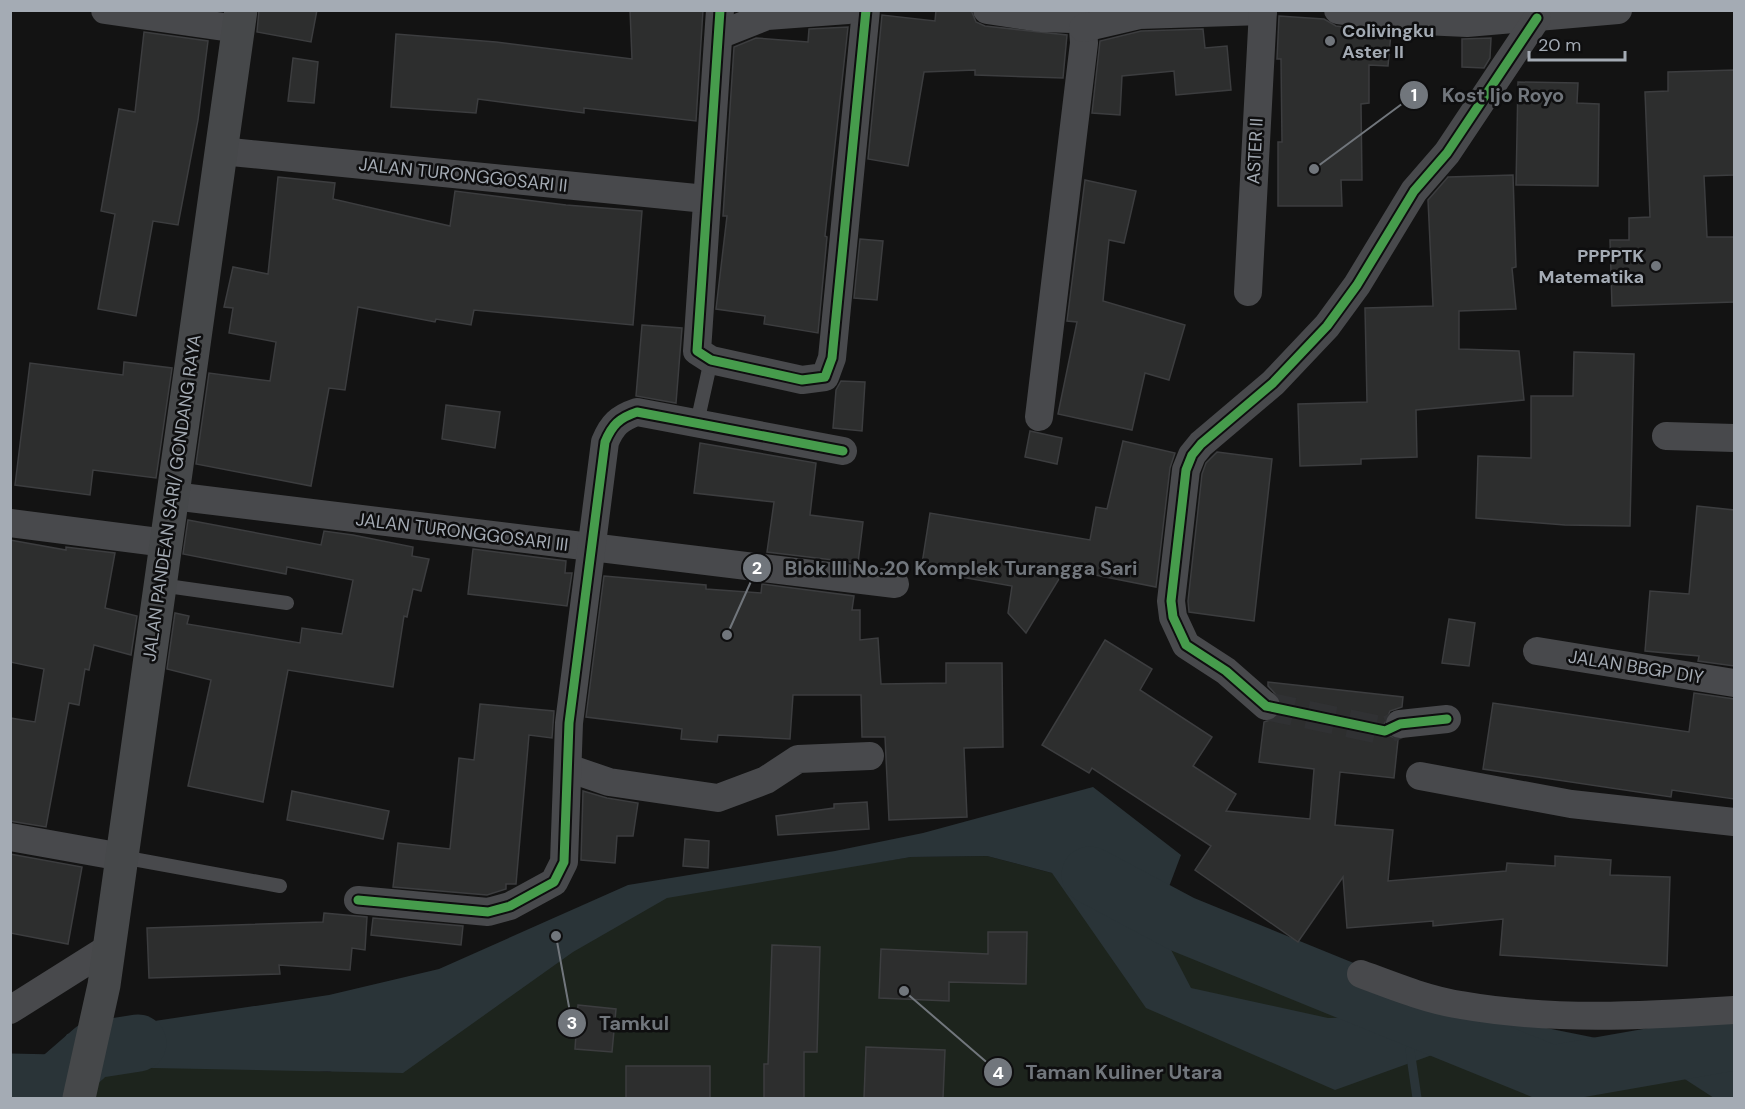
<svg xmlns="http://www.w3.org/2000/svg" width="1745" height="1109" font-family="'DM Sans',sans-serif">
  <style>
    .green { fill: #1d241d }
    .water { fill: #2a3438 }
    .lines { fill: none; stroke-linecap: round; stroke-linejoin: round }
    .stream { stroke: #2a3438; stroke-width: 9 }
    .river { stroke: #2a3438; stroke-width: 57 }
    .building { fill: #2d2e2e; stroke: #3c3d3f; stroke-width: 1.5 }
    .minor-tunnel { stroke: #303133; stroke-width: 28; stroke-dasharray: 28 14; stroke-linecap: butt }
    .service { stroke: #48494c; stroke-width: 14 }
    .minor { stroke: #48494c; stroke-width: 28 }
    .secondary { stroke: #46484a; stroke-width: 33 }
    .cycleway-casing { stroke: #0e0e0f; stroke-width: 13 }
    .cycleway { stroke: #469c4c; stroke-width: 9 }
    .poi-dot { fill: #71767c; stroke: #0e0e0f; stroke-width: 2 }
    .labels { text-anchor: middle; stroke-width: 5; stroke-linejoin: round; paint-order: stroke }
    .poi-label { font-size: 18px; font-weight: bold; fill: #a4abb4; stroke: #0e0e0f; text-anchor: start }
    .street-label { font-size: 18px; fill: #a4abb4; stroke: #0e0e0f }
    .leader { fill: none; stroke: #71767c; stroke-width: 2 }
    .callout-dot { fill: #71767c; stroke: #0e0e0f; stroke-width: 2 }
    .mark-label { font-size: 18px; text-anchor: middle; font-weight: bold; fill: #fff }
    .callout-label { font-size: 20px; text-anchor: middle; font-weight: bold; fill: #71767c; stroke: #0e0e0f; stroke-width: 5; stroke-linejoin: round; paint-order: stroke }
  </style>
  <rect width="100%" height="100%" fill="#131313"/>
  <polygon class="green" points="987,856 1052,873 1551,1074 1734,1042 1734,1098 84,1098 93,1050 330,1072 665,895 911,857"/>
  <polygon class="water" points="1093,787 1181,855 1156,921 1191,988 1328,1018 1481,1015 1636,1046 1734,1033 1734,1098 1714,1098 1677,1074 1577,1067 1457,1046 1335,1090 1146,1008 1052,873 987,856 911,857 667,898 573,952 403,1073 50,1066 67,1034 329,995 439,969 628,885 835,851 923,833"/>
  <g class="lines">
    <polyline class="stream" points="1410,1050 1417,1098"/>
    <g class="river">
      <polyline points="1090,875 1182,924 1551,1074 1734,1042"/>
      <polyline points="10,1082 55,1083 93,1050 138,1043"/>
    </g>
  </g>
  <g class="building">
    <polygon points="259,10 317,10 311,42 257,32"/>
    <polygon points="630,10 703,10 696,121 584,108 584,113 478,99 476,113 391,107 396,34 496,42 632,59"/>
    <polygon points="936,10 971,10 976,22 985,26 1067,35 1063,78 975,75 975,70 924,72 908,166 868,159 882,15 935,21"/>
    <polygon points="1279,16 1324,19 1336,26 1391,33 1388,66 1369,65 1369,103 1361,104 1362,180 1341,180 1342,206 1278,206 1278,142 1282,142 1281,59 1277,59"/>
    <polygon points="848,27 825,236 827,237 818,333 764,324 765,316 716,309 727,216 723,216 734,47 756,38 808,42 809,29"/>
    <polygon points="1203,29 1205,48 1227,46 1231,90 1176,95 1174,71 1122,76 1120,115 1092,113 1100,41 1141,31"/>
    <polygon points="144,32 208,41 198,120 178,225 153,221 136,316 98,309 115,214 101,211 119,109 135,112"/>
    <polygon points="1491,38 1490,58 1484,68 1462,67 1462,39"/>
    <polygon points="293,58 318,62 314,103 288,101"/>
    <polygon points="1734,70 1734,175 1704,176 1707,237 1734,237 1734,302 1612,306 1610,240 1629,240 1629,218 1650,217 1645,92 1668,91 1668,72"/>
    <polygon points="1518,82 1578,83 1577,103 1599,104 1598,186 1516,185"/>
    <polygon points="1513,175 1516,267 1512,268 1516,309 1459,311 1459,349 1519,351 1524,400 1416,410 1417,457 1361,459 1361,464 1300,466 1298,404 1367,402 1365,308 1433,306 1428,200 1448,177"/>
    <polygon points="278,177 335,183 333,199 450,226 455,191 566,205 642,211 633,325 474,310 471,325 436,319 435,322 358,307 345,390 329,388 311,486 196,464 209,373 270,381 276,342 229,333 233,308 224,307 233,267 268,274"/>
    <polygon points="1085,180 1136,191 1124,243 1109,240 1103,301 1185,325 1169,380 1145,373 1132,430 1058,414 1077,322 1067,321"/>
    <polygon points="860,239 883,241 877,300 854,298"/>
    <polygon points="642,325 682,328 676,403 636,396"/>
    <polygon points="1574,352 1634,354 1630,526 1565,525 1476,518 1478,456 1531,458 1531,396 1573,396"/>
    <polygon points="124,362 172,368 156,478 93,470 90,495 15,485 30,363 123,375"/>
    <polygon points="841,381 865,382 862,431 833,428 836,390"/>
    <polygon points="446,405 500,412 495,448 442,439"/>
    <polygon points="1030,431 1062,438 1057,464 1025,457"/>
    <polygon points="1123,441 1175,453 1170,468 1156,587 1065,569 1026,633 1008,613 1012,586 921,570 930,513 1090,540 1096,507 1107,509"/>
    <polygon points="700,443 816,463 810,515 863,522 858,563 767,552 774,502 694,493"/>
    <polygon points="1217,452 1272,459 1254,621 1189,612 1188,601 1202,474 1206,463"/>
    <polygon points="1697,506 1734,510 1734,666 1698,661 1699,656 1645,651 1650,591 1689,594"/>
    <polygon points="188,520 321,545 324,531 353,535 413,547 412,556 429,559 421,591 413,589 407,617 404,616 393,687 288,670 263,802 188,786 211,680 167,669 175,613 189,616 187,624 300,643 302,628 342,634 353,580 287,567 286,574 183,554"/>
    <polygon points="10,540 66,550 66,547 115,553 105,608 137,616 131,655 94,645 89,670 85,669 79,705 69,703 46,827 10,821 10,718 35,722 44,669 10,662"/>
    <polygon points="473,549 566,561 565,573 572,573 567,606 468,594"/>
    <polygon points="604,576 706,585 706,589 761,593 762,584 854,596 852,610 860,610 860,640 878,638 881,684 946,683 946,663 1002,663 1003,747 964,748 967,817 889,820 885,737 862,737 861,695 793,695 790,739 718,735 717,742 681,739 682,729 586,717"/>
    <polygon points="1449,619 1475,623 1469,666 1442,663"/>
    <polygon points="1105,640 1152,669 1140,690 1212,737 1193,766 1236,794 1226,811 1310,819 1314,769 1259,762 1264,722 1278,717 1282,709 1281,700 1268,686 1268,682 1403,697 1402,707 1390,711 1384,725 1387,734 1398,740 1394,778 1340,772 1335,825 1393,830 1388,881 1506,871 1507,863 1555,866 1555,856 1611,860 1610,875 1670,877 1667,966 1500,955 1503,919 1433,926 1433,921 1347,928 1343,877 1298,942 1195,870 1211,846 1092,768 1089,773 1042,745"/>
    <polygon points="1694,693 1734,699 1734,799 1672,790 1671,797 1483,769 1493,703 1689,732"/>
    <polygon points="480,704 554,711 552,738 529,735 516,884 506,884 506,889 487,895 393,887 398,843 450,849 459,758 474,760"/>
    <polygon points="292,791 389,811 383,839 287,820"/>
    <polygon points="583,791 607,798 638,803 633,836 617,836 615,863 581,860"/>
    <polygon points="867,802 869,829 778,835 776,816 834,808 834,804"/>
    <polygon points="685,839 709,841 708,868 683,866"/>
    <polygon points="10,854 82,867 68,944 10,933"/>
    <polygon points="324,913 367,917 365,950 352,948 350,970 279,965 280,974 149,978 147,928 323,922"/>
    <polygon points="373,918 463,926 461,945 371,935"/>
    <polygon points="988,932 1027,932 1026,984 949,982 949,1001 879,998 881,949 988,954"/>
    <polygon points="772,945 820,947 817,1052 804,1052 804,1098 764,1098 764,1064 768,1064"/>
    <polygon points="578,1005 616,1009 612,1052 575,1049"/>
    <polygon points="866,1047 945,1050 943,1098 864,1098"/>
    <rect x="626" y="1066" width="84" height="32"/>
  </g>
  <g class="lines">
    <polyline class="minor-tunnel" points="1266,706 1385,731 1400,724"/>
    <g class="service">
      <polyline points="697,423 711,360"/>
      <polyline points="160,585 287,603"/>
      <polyline points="122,857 280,886"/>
    </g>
    <g class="minor">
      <polyline points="105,10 238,29"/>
      <polyline points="720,10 697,351 711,360 802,380 825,377 832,358 866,10"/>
      <polyline points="987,10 1041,18 1072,19 1080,23 1083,28 1084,43 1039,417"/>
      <polyline points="1338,10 1423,21 1467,23 1618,10"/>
      <polyline points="1083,28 1139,15 1263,11"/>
      <polyline points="719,35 767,16 848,10"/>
      <polyline points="221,151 706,199"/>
      <polyline points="1248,292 1263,10"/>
      <polyline points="1666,436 1734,438"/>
      <polyline points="173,496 895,584"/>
      <polyline points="10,523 166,543"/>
      <polyline points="1537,651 1734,683"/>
      <polyline points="1266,706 1226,671 1186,645 1173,617 1171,601 1186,470 1192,455 1201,444 1273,383 1327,326 1357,285 1414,191 1447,153 1537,18"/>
      <polyline points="1400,724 1447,719"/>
      <polyline points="568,768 609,782 718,798 766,780 798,759 870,756"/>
      <polyline points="1420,776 1571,804 1734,822"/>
      <polyline points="10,837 122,857"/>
      <path d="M 358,900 L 488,912 L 510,906 L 554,882 L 564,862 L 569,723 L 605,442 C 612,425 619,418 637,412 L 843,451"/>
      <path d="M 1361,974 C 1393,986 1428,1000 1461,1005 C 1552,1021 1643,1016 1734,1010"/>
      <polyline points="10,1010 110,947"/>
    </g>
    <polyline class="secondary" points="79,1098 104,985 241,10"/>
    <g class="cycleway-casing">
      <g id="cycleway">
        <polyline points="720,10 697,351 711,360 802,380 825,377 832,358 866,10"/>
        <polyline points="1447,719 1400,724 1385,731 1266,706 1226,671 1186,645 1173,617 1171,601 1186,470 1192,455 1201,444 1273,383 1327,326 1357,285 1414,191 1447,153 1537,18"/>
        <path d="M 358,900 L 488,912 L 510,906 L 554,882 L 564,862 L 569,723 L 605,442 C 612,425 619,418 637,412 L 843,451"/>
      </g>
    </g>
    <use href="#cycleway" class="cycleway"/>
  </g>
  <g class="poi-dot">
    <circle cx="1330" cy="41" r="6"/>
    <circle cx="1656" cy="266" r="6"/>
  </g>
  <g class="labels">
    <g class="poi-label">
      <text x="1342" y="37">Colivingku<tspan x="1342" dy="21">Aster II</tspan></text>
      <text x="1644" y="262" text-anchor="end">PPPPTK<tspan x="1644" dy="21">Matematika</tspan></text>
    </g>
    <g class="street-label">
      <text transform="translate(1255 151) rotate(-87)" y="6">ASTER II</text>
      <text transform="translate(463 175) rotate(6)" y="6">JALAN TURONGGOSARI II</text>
      <text transform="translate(172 498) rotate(-82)" y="6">JALAN PANDEAN SARI/ GONDANG RAYA</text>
      <text transform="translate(462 532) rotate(7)" y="6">JALAN TURONGGOSARI III</text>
      <text transform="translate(1636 667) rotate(9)" y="6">JALAN BBGP DIY</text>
    </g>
  </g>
  <path class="leader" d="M1314 169L1414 95M727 635L757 568M556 936L572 1023M904 991L998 1072"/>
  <g class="callout-dot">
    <circle cx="1314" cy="169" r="6"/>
    <circle cx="727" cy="635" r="6"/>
    <circle cx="556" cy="936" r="6"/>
    <circle cx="904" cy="991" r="6"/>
    <circle cx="1414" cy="95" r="15"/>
    <circle cx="757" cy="568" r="15"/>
    <circle cx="572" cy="1023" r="15"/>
    <circle cx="998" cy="1072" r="15"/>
  </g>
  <g class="mark-label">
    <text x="1414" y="101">1</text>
    <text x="757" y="574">2</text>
    <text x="572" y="1029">3</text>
    <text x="998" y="1079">4</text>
  </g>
  <g class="callout-label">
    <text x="1503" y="102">Kost Ijo Royo</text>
    <text x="961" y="575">Blok III No.20 Komplek Turangga Sari</text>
    <text x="634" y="1030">Tamkul</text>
    <text x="1124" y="1079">Taman Kuliner Utara</text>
  </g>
  <rect width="1745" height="1109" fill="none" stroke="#a4abb4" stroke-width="24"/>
  <path d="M1529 51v9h96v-9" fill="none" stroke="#a4abb4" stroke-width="3"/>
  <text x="1538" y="51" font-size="18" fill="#a4abb4" stroke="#0e0e0f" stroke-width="4.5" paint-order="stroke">20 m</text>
</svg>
